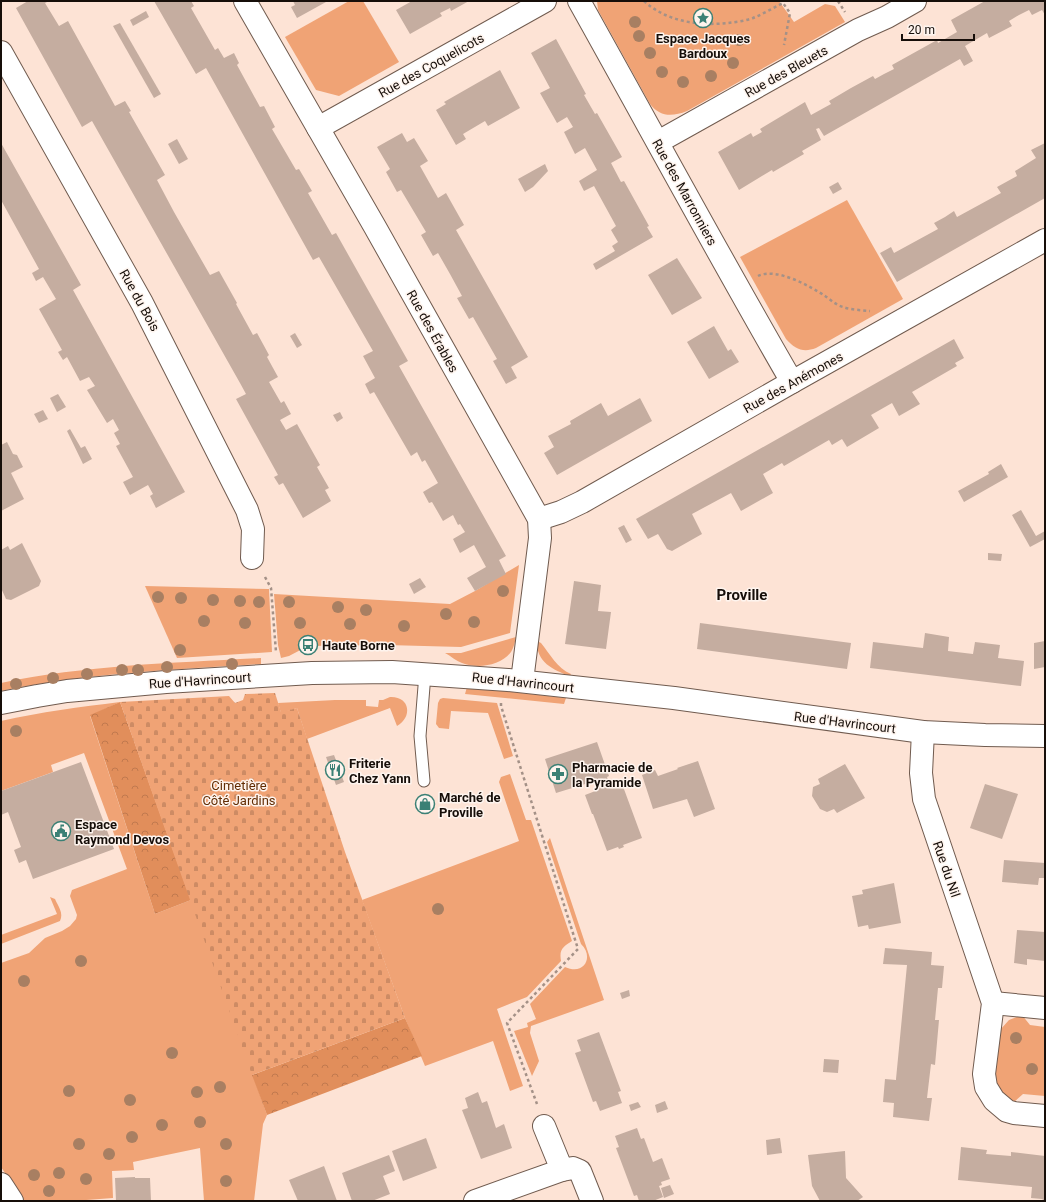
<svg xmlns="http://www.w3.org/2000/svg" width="1046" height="1202" font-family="Roboto,sans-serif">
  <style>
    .grass { fill: #f0a375 }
    .forest { fill: url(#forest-crowns) }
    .cemetery { fill: url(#cemetery-stones) }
    .building { fill: #c5ada0 }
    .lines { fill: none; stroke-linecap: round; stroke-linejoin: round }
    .lane-casing { stroke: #705b4f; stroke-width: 13 }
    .street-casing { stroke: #705b4f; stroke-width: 24 }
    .secondary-casing { stroke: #705b4f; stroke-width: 24 }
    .path { stroke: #a49187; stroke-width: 2.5; stroke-dasharray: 3 3; stroke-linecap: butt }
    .lane { stroke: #fff; stroke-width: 11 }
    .street { stroke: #fff; stroke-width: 22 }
    .secondary { stroke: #fff; stroke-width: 22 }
    .tree { fill: #a87f62 }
    .labels { text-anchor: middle; stroke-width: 3; stroke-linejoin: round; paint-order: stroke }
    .poi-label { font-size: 13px; font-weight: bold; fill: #160e09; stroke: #fef4ee; text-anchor: start }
    .street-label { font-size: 13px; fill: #160e09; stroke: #fef4ee }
    .park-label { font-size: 13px; fill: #622d04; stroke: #fef4ee }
    .quarter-label { font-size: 15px; font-weight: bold; fill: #160e09; stroke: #fef4ee }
  </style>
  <defs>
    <pattern id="forest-crowns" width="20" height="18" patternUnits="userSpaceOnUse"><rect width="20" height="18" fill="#e18e5b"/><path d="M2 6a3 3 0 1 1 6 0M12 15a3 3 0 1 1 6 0" fill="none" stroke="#c0794e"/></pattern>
    <pattern id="cemetery-stones" width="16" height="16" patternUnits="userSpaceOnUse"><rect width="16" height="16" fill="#f0a375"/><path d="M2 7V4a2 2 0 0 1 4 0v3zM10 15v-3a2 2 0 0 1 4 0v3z" fill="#cd8b64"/></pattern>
  </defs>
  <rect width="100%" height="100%" fill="#fde3d5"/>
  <g class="grass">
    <polygon points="349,1 363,1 399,62 339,96 316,90 285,37"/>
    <path d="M 597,1 L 779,1 L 794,22 L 825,4 L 835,6 L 845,22 L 687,111 C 672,117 660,117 650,104 L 598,10 Z"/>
    <path d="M 847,200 L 903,299 L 816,348 C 803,353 795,349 786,339 L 740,257 Z"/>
    <polygon points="519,565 510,633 461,647 387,645 308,646 289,656 281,658 278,645 274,594 450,604 475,591"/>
    <polygon points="145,586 269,589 272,652 177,658"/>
    <path d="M 516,637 C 515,642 514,647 511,652 C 501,666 477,669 462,663 C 456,661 451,656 445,653 L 461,653 Z"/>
    <path d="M 537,641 L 541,643 C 550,654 557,668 571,674 L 570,676 C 553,670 536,662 537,641 Z"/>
    <path d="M 261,658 L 261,664 C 174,670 87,673 1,691 L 1,683 C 86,665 174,663 261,658 Z"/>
    <polygon points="467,687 566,698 564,704 465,694"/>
    <path d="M 390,697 C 410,696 413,717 397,726 L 390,708 L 307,739 L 297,708 L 281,713 L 278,703 L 335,700 L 366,700 L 366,706 L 378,707 L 379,700 L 383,700 Z"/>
    <polygon points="443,698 497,703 513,756 504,759 488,713 451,711 449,729 439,728 436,724 438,703 440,699"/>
    <path d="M 120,702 L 90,716 L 155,914 L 191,900 L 267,1115 L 263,1124 L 254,1201 L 204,1201 L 200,1148 L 133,1162 L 134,1170 L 112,1171 L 113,1198 L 73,1201 L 24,1201 L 1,1167 L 1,963 L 29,953 L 45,938 L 62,931 L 70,926 L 76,919 L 77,915 L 70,896 L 72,890 L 127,869 L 84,753 L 51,765 L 53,772 L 1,791 L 1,721 C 41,712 80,707 120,702 Z"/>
    <path d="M 510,774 L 526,820 L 531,820 L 572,941 C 563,947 559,949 561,961 L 527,997 L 497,1009 L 523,1086 L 510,1091 L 493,1041 L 425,1066 L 405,1018 L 362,900 L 519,841 L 499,782 L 501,777 Z"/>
    <path d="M 550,838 L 604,1000 L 531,1026 L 530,1033 L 539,1061 L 532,1076 L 514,1031 L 528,1027 L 527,1023 L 536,1019 L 530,1004 L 565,967 C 585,976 594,956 581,944 L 547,842 Z"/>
    <path d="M 50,897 L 55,899 C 58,906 64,913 60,921 L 1,944 L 1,935 L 57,914 Z"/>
    <polygon points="1022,1015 1030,1025 1045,1027 1045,1096 1023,1094 1013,1103 1005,1098 994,1079 1000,1030 1009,1020"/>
  </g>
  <g class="forest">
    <polygon points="120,702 191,900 155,914 90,715"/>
    <polygon points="405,1018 422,1056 267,1115 252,1075"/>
  </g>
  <polygon class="cemetery" points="275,693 281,712 297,708 345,852 405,1018 252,1075 120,702 229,696 235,703 243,700 245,694"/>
  <g class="building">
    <polygon points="28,1 49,1 45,3 59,26 68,21 115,106 125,101 131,111 129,112 165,175 157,180 174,212 210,275 219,271 237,303 236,304 253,335 257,333 269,355 267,357 278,377 269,382 281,403 284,401 291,414 280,420 286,430 297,424 320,465 317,467 329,488 325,490 331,501 303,518 283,483 279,485 274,477 278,475 236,399 246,394 240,383 92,121 82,127 16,8"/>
    <polygon points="154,1 191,1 194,6 191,8 215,50 218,48 224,58 234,53 239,63 237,65 260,107 264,106 275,127 272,129 296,170 299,169 312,191 308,193 332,235 336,233 408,361 399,366 506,556 499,560 506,574 475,591 467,578 486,567 474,545 460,553 453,539 465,532 460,524 458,525 453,515 443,521 432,502 429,503 423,492 438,483 425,460 422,462 417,452 411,456 374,392 370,394 365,384 375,378 363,356 373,351 319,257 313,260 206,68 196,74"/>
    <polygon points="293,1 325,1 326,2 297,18 291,7 295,5"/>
    <polygon points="412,1 469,1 451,11 450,8 440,13 442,16 410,34 396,10"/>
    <polygon points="985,1 1045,1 1045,15 1042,10 1032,15 1029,10 1019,15 1009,21 1012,26 989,38 987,33 965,46 973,61 964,66 960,59 824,136 819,128 816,129 821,140 802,151 804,154 773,172 772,170 739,190 718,152 751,133 753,137 762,132 760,129 805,102 811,115 831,104 829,101 851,88 873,76 875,79 884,74 894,69 892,65 937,40 938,43 957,32 951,20"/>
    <polygon points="146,11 149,17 133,26 130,20"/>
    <polygon points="120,23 161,94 154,98 113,26"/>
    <polygon points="556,39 586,94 584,95 595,114 597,113 622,157 611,163 621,182 624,181 649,226 647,227 653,237 596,270 593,264 615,251 612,246 618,242 611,230 616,226 594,186 584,191 579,181 597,170 585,148 575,154 564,132 573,127 567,117 557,123 540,93 550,88 531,53"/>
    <polygon points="500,70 520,108 488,126 485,121 463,134 466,139 456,145 436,110 446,104 444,102"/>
    <polygon points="402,133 407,142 414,138 428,161 420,166 438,198 446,193 464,225 456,230 528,357 511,367 517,378 506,384 493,361 497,359 473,317 469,319 457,298 462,296 450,274 438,253 433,256 421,235 426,232 401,190 397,192 386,172 390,169 377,147"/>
    <polygon points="177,139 188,159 179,164 168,144"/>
    <polygon points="1,143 81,285 73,290 185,492 156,508 150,496 153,494 148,485 130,495 123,482 133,477 116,446 120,444 114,433 119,430 113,419 107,423 87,390 95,386 89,377 80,381 67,357 63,360 58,352 62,350 39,309 56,299 43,277 36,281 32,273 39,269 1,200"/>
    <polygon points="1045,143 1045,198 897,282 880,253 891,247 894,253 938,229 934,223 945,217 954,211 957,217 1001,193 997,187 1017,176 1015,171 1036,158 1031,150"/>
    <polygon points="545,164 548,171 533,187 525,192 518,179"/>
    <polygon points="838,182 842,189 833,194 829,187"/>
    <polygon points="677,258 702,298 672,315 648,275"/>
    <polygon points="714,326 728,351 731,349 739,362 709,379 687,342"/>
    <polygon points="295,333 302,345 297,348 290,336"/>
    <polygon points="954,339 964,358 955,363 957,366 912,392 920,404 899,416 892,403 871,415 879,428 847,447 842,439 832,445 829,440 784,466 782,463 763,474 773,493 741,511 731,493 692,514 702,534 672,551 667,549 658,534 648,539 636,519"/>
    <polygon points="58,394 66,407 57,412 50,398"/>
    <polygon points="640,398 652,421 557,475 544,453 554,447 548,436 571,424 570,421 601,403 608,416"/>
    <polygon points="43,410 48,419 39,423 34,414"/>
    <polygon points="340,412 343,418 337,422 333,415"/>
    <polygon points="70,429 81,448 85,446 92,459 83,464 67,431"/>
    <polygon points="7,442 13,454 17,455 23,467 11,473 24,499 1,511 1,445"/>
    <polygon points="1001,464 1008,477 964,502 958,491 989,474 988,472"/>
    <polygon points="1021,510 1036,536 1045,531 1045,539 1030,547 1012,515"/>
    <polygon points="624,525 632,540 626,543 618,528"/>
    <polygon points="22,543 41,581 39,586 11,600 6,599 1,588 1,550 8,546 10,550"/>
    <polygon points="988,553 1002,554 1001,561 988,560"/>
    <polygon points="420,578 426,587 414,594 409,584"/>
    <polygon points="574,581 601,585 598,611 611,612 606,649 565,644"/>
    <polygon points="700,623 851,643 847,669 697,649"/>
    <polygon points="925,633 949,637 948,651 973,654 975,642 1000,645 998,658 1024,661 1021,686 870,668 873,642 923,648"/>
    <polygon points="1045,641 1045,667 1034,669 1034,643"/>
    <polygon points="597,742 609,776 607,777 610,786 621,781 642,838 623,845 624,847 619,849 618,847 607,851 593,814 592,814 585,795 598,790 595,781 556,793 545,759"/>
    <polygon points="334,755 344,782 336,785 326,757"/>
    <polygon points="698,761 715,809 694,817 687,799 653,809 642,775 655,770 658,776 678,769 677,768"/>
    <polygon points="81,762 114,849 33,879 26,860 19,863 14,850 21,847 8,812 1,815 1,791"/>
    <polygon points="845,764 865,798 837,813 834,809 827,812 820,809 812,796 813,787 820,784 818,779"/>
    <polygon points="985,784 1018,794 1002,839 970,828"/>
    <polygon points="1004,860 1045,863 1045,878 1039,878 1038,885 1002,882"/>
    <polygon points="894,883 901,923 869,929 868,925 858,927 852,896 863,894 862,890"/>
    <polygon points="1017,930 1045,932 1045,961 1027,959 1027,965 1014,963"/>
    <polygon points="885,948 932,952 931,965 944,966 942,988 938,988 935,1020 939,1020 935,1065 931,1064 927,1098 932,1098 929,1121 893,1117 894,1103 883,1102 885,1079 896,1080 896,1079 907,965 883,964"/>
    <polygon points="629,990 630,996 622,999 620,993"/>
    <polygon points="599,1032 621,1091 618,1092 622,1103 600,1111 596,1101 593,1102 575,1053 581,1051 577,1040"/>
    <polygon points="824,1059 839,1060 838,1073 823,1072"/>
    <polygon points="478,1092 482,1103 487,1101 496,1128 504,1124 512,1148 481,1159 462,1110 468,1108 465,1098"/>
    <polygon points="665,1101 668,1109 657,1113 655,1105"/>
    <polygon points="638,1102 641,1107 631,1111 629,1105"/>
    <polygon points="637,1128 641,1139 644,1138 653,1162 662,1158 670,1179 661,1182 662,1185 659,1186 663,1197 653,1201 639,1201 637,1195 634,1196 616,1148 619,1147 615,1136"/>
    <polygon points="426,1138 437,1168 403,1181 392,1151"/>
    <polygon points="780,1138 782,1153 767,1155 766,1140"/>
    <polygon points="961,1147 987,1150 986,1154 1011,1156 1011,1152 1045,1156 1045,1201 1042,1199 1031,1198 1032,1187 958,1180"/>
    <polygon points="845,1151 846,1178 863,1197 857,1201 820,1201 812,1186 808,1155"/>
    <polygon points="389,1155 395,1171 383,1176 390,1194 372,1201 352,1201 342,1173"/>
    <polygon points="324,1166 337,1201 298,1201 289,1180"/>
    <polygon points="135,1177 135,1178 150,1178 151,1201 116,1201 115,1178"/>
    <polygon points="670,1185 674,1194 664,1198 661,1188"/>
  </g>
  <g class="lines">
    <g class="lane-casing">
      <polyline id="lane" points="424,781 420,736 425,674"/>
    </g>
    <g class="street-casing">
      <g id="street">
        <polyline points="245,1 375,227 539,519 540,538 522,681"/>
        <path d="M 579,1 C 650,128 719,256 792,382"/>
        <polyline points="1,52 142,303 247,510 253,529 252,558"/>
        <polyline points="318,128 545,1"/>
        <polyline points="658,142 858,30 887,17 915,1"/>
        <polyline points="539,519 561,512 582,502 792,382 1045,240"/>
        <polyline points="923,732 921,773 924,799 993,1003 984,1074 986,1087 994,1100 1007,1111 1014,1113 1045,1116"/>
        <polyline points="993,1003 1045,1008"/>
        <polyline points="562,1170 573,1168 580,1171 592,1201"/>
        <polyline points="1,1184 12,1201"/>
        <polyline points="475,1201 562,1170 544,1126"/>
      </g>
    </g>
    <g class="secondary-casing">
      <polyline id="secondary" points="1,703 37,696 67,691 166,682 312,673 392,672 508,680 674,698 923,732 985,735 1045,736"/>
    </g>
    <g class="path">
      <path d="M 644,1 C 667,22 699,26 728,23 C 736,22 745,21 753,18 C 763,14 773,8 783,3 L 790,13 L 784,45"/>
      <polyline points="838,1 845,12"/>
      <path d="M 758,276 C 776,267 810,286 825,296 C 831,300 836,305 843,307 C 851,310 861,310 870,311"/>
      <polyline points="265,577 271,588 276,652"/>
      <polyline points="501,703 501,706 578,949 507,1023 537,1104"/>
    </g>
    <use href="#lane" class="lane"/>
    <use href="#street" class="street"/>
    <use href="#secondary" class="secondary"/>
  </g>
  <g class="tree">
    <circle cx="635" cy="22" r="6"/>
    <circle cx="639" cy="36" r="6"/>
    <circle cx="739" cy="40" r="6"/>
    <circle cx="650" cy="53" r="6"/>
    <circle cx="733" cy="63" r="6"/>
    <circle cx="662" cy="72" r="6"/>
    <circle cx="711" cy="76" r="6"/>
    <circle cx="683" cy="82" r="6"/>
    <circle cx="503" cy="591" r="6"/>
    <circle cx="158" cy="597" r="6"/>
    <circle cx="181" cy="598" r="6"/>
    <circle cx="213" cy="600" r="6"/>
    <circle cx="240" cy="601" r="6"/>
    <circle cx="259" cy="602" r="6"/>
    <circle cx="289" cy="602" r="6"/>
    <circle cx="338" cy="607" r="6"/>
    <circle cx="366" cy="610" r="6"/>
    <circle cx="446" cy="614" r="6"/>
    <circle cx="204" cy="621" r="6"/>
    <circle cx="474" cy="622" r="6"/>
    <circle cx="245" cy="623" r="6"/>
    <circle cx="300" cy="623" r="6"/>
    <circle cx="350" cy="624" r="6"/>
    <circle cx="404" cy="626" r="6"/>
    <circle cx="180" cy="650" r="6"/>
    <circle cx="232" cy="664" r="6"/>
    <circle cx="167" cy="667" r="6"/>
    <circle cx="122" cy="670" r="6"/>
    <circle cx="138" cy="670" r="6"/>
    <circle cx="87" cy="674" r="6"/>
    <circle cx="53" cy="678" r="6"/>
    <circle cx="16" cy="684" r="6"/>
    <circle cx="16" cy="731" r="6"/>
    <circle cx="438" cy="909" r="6"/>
    <circle cx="81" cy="961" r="6"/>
    <circle cx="24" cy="981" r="6"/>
    <circle cx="1016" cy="1038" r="6"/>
    <circle cx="172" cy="1053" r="6"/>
    <circle cx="1032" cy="1069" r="6"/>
    <circle cx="220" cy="1087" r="6"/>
    <circle cx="69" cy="1091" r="6"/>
    <circle cx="197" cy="1092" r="6"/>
    <circle cx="130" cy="1100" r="6"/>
    <circle cx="200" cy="1122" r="6"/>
    <circle cx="162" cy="1125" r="6"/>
    <circle cx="132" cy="1137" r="6"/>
    <circle cx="79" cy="1144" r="6"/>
    <circle cx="226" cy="1144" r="6"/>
    <circle cx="109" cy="1154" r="6"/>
    <circle cx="59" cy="1173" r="6"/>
    <circle cx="34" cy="1175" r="6"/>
    <circle cx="86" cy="1179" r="6"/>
    <circle cx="226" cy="1181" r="6"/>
    <circle cx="49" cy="1191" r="6"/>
  </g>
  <defs>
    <g id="sight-ring" transform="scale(1)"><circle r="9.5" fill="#fef4ee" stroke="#3b8075" stroke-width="1.5"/><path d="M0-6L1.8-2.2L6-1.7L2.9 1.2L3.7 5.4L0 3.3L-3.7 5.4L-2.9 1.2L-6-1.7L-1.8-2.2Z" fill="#3b8075"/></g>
    <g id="bus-ring" transform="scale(1)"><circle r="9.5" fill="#fef4ee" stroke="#3b8075" stroke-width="1.5"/><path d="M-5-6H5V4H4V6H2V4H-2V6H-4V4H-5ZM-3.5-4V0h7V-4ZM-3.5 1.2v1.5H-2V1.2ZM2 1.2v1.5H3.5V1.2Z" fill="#3b8075"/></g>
    <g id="restaurant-ring" transform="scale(1)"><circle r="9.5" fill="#fef4ee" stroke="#3b8075" stroke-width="1.5"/><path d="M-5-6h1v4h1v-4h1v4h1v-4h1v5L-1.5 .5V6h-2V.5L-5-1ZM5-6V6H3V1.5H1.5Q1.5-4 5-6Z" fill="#3b8075"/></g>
    <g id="pharmacy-ring" transform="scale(1)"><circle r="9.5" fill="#fef4ee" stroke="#3b8075" stroke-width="1.5"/><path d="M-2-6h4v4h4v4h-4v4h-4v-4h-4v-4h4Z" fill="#3b8075"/></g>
    <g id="shop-ring" transform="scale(1)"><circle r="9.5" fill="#fef4ee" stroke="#3b8075" stroke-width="1.5"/><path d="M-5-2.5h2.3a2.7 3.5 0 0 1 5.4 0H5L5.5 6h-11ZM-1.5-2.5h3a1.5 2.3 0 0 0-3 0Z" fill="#3b8075"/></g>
    <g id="civic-ring" transform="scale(1)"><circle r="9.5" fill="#fef4ee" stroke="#3b8075" stroke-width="1.5"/><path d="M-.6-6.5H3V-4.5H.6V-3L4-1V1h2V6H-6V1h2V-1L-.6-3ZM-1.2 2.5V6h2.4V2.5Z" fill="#3b8075"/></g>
  </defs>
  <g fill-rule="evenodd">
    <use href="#sight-ring" x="703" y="18"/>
    <use href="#bus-ring" x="308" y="645"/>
    <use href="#restaurant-ring" x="335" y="770"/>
    <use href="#pharmacy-ring" x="558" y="774"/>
    <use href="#shop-ring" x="425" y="804"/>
    <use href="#civic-ring" x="61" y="831"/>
  </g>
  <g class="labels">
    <g class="poi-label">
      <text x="703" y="43" text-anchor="middle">Espace Jacques<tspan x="703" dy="15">Bardoux</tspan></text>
      <text x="322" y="650">Haute Borne</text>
      <text x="349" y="768">Friterie<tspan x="349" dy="15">Chez Yann</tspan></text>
      <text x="572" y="772">Pharmacie de<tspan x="572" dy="15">la Pyramide</tspan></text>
      <text x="439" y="802">Marché de<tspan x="439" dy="15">Proville</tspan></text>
      <text x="75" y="829">Espace<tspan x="75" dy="15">Raymond Devos</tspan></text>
    </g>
    <g class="street-label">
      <text transform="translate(431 65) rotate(-29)" y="5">Rue des Coquelicots</text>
      <text transform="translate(786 71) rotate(-29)" y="5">Rue des Bleuets</text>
      <text transform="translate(685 192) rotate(61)" y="5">Rue des Marronniers</text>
      <text transform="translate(140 300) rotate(61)" y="5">Rue du Bois</text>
      <text transform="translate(433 331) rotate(61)" y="5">Rue des Érables</text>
      <text transform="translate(793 382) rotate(-29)" y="5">Rue des Anémones</text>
      <text transform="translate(200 680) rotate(-4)" y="5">Rue d'Havrincourt</text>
      <text transform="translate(523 682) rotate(6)" y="5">Rue d'Havrincourt</text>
      <text transform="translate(845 722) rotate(7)" y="5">Rue d'Havrincourt</text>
      <text transform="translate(947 869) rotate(71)" y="5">Rue du Nil</text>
    </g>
    <g class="park-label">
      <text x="239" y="790">Cimetière<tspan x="239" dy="15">Côté Jardins</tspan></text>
    </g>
    <g class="quarter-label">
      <text x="742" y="600">Proville</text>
    </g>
  </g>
  <rect width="1046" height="1202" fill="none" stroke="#160e09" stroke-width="4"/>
  <path d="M902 34v6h72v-6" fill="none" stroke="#160e09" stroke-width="2"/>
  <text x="908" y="34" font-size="12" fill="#160e09" stroke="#fef4ee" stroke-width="3" paint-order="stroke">20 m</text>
</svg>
